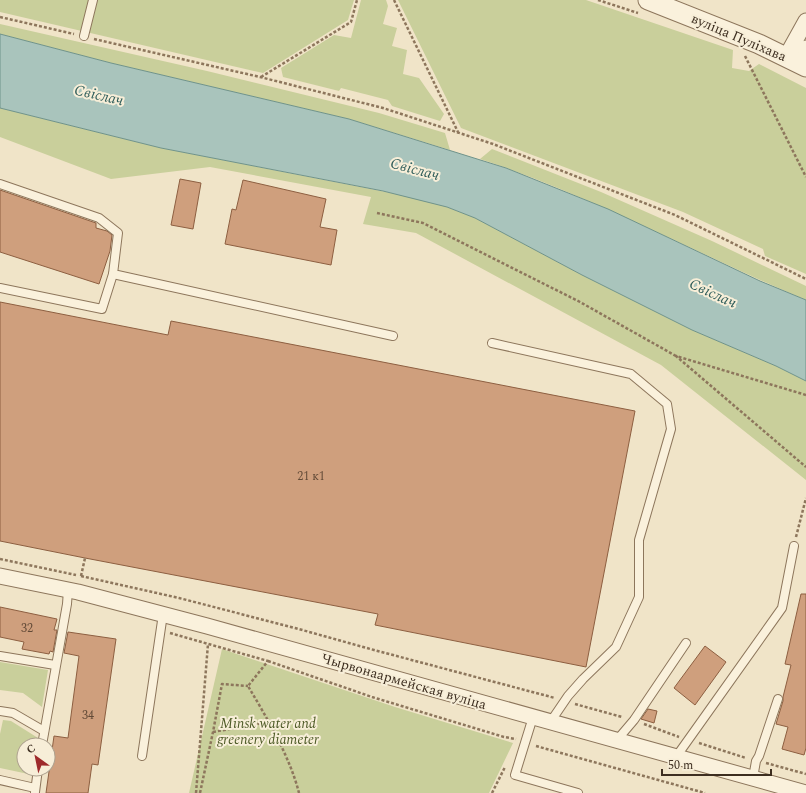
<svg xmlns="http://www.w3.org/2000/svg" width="806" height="793" font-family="Spectral,serif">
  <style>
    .green { fill: #c9cf9b }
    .water { fill: #a9c4bc; stroke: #6f938a }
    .building { fill: #cf9f7d; stroke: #8d5f41 }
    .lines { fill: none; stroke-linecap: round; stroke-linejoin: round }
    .service-casing { stroke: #8d765c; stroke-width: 10 }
    .minor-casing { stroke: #8d765c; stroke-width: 17 }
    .tertiary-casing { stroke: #8d765c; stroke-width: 21 }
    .path { stroke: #8d765c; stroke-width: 2.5; stroke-dasharray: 3 2; stroke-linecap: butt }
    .service { stroke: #faf1dc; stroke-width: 8 }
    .minor { stroke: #faf1dc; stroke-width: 15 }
    .tertiary { stroke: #faf1dc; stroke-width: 19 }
    .labels { text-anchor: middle; stroke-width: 4; stroke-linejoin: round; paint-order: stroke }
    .number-label { font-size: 12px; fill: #624a37 }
    .street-label { font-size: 14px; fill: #3d2e20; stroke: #f7eed8 }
    .park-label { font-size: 14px; font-style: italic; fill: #4d5a26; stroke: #f7eed8 }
    .water-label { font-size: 15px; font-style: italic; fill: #2f5d5a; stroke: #f7eed8 }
  </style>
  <rect width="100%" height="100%" fill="#f0e4c8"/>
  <g class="green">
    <polygon points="0,0 354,0 348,20 263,73 0,12"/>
    <polygon points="361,0 386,0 388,6 383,24 397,28 392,46 407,50 403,74 419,78 444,114 440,121 392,106 388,100 341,88 339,91 283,77 281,68 334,35 351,38"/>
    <polygon points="398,0 586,0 733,50 732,68 749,71 759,64 806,88 806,274 765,256 763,249 683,212 461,128"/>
    <polygon points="0,24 207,71 379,113 445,133 450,150 349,119 111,63 0,34"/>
    <polygon points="0,108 161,148 417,198 447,207 475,218 582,275 692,330 776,366 806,381 806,480 661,365 416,233 363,224 371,197 210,167 111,179 0,137"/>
    <path d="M 492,149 L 601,192 L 712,241 L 806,286 L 806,300 C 697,254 593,196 480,159 Z"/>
    <polygon points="222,649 395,707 513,743 489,793 189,793"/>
    <polygon points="0,662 48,670 42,707 23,693 0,690"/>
    <polygon points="3,720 11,721 38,738 37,745 24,745 24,769 34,769 33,775 0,768 0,734"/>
  </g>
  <polygon class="water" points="0,34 111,63 349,119 506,168 608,209 760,281 806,300 806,381 776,366 692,330 582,275 475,218 447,207 383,191 161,148 0,108"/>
  <g class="building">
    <polygon points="180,179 201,183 193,229 171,225"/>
    <polygon points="243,180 326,199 320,227 337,230 331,265 225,244 232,209 236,210"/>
    <polygon points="0,190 96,223 96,228 107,231 112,235 110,251 99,284 0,252"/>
    <polygon points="0,302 168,335 171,321 635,411 586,667 375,625 378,614 85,558 0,541"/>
    <polygon points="801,594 806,594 806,748 804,755 782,749 788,727 776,724 783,701 783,697 791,665 785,664"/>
    <polygon points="0,607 57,619 54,630 57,630 53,652 50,651 49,654 22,649 24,642 0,637"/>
    <polygon points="68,632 116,639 98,765 92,764 88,793 46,793 54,736 68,738 79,656 64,653"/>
    <polygon points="705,646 726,662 695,705 674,688"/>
    <polygon points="648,709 657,711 654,723 641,719"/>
  </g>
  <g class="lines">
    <g class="service-casing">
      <g id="service">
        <polyline points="84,36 93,0"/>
        <polyline points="0,184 99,218 118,233 113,274 393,336"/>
        <polyline points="0,288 102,309 113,274"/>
        <polyline points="492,343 631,374 667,404 671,429 639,540 639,597 616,647 583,679 568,696 551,721"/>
        <polyline points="0,656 55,665"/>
        <polyline points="0,711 13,713 44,731"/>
        <polyline points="533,717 515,775 578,793"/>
        <polyline points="617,740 634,720 686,643"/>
        <polyline points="42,745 67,604 68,590"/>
        <polyline points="142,756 163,614"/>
        <polyline points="676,757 782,608 794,546"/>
        <polyline points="753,778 756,761 759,756 778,699"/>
        <polyline points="0,780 35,788"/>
        <polyline points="35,792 38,769"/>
      </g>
    </g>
    <g class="minor-casing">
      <g id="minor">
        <polyline points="786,57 806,21"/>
        <polyline points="799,63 806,48"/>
        <polyline points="0,576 78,592 207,626 806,793"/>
      </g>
    </g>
    <g class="tertiary-casing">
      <polyline id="tertiary" points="648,0 759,44 806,67"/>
    </g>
    <g class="path">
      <polyline points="394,0 458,132"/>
      <polyline points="598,0 638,13"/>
      <polyline points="0,17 74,34"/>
      <polyline points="94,39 260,77 383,108 493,144 675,215 806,279"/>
      <polyline points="745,56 806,177"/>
      <polyline points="261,77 351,22 357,0"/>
      <polyline points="377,213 423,223 580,302 676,356"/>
      <polyline points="806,395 676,356 806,467"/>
      <polyline points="796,537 806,498"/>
      <polyline points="0,559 76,575"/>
      <polyline points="81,576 179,598 295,628 374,650 555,698"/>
      <polyline points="81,576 85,558"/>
      <path d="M 170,633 L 268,661 L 248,686 C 267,718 290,757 299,793"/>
      <polyline points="268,661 372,697 504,737 516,739"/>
      <polyline points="575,704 622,717"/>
      <polyline points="644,724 679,737"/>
      <polyline points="213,732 269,722"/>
      <polyline points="699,743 746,758"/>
      <polyline points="536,746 705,793"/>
      <polyline points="766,763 806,774"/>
      <polyline points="196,793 208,644"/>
      <polyline points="200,793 213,732 222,684 248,686"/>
      <polyline points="492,793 505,767"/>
    </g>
    <use href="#service" class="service"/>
    <use href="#minor" class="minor"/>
    <use href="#tertiary" class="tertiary"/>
  </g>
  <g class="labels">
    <g class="number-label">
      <text x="311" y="480">21 к1</text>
      <text x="27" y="632">32</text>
      <text x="88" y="719">34</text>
    </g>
    <g class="street-label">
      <text transform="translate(739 37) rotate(23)" y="5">вуліца Пуліхава</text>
      <text transform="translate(404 681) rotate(16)" y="5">Чырвонаармейская вуліца</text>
    </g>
    <g class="park-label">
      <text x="268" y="728">Minsk water and<tspan x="268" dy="16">greenery diameter</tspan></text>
    </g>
    <g class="water-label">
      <text transform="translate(99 95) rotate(13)" y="5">Свіслач</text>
      <text transform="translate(415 169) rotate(15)" y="5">Свіслач</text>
      <text transform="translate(713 293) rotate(25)" y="5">Свіслач</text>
    </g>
  </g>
  <g transform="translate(36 757) rotate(327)"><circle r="19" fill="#f7eed8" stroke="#ada18e"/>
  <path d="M0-3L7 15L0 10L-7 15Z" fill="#9e2a2b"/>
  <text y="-6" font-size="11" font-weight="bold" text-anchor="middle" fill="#3d2e20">С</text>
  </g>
  <path d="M662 769v6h109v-6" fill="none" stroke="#3d2e20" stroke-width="2"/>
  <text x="668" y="769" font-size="12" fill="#3d2e20" stroke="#f7eed8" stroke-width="3" paint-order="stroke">50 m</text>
</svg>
